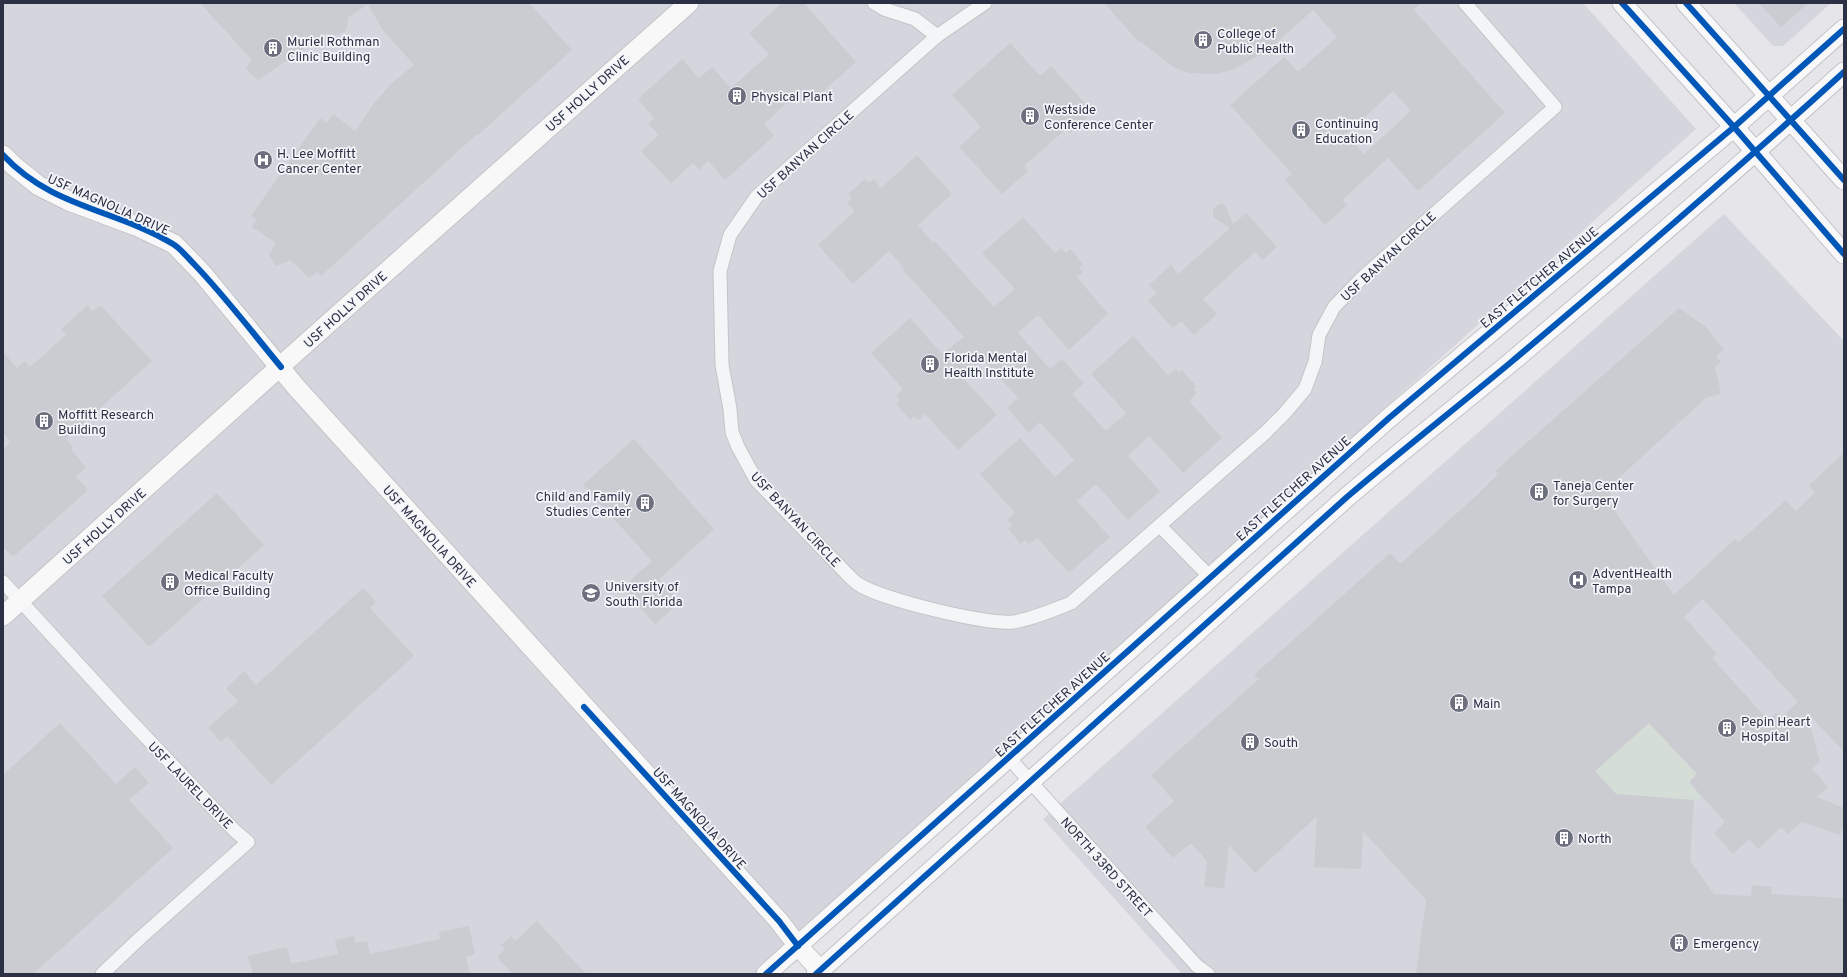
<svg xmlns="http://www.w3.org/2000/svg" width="1847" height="977" font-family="Overpass,sans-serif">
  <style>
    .built { fill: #d4d5dd }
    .green { fill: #d4ddd6 }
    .building { fill: #cbccd1; fill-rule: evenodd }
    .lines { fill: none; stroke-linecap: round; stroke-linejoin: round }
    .street-casing { stroke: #c4c4c8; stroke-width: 15 }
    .secondary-casing { stroke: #c4c4c8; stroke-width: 21 }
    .street { stroke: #f4f5f7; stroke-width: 13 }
    .secondary { stroke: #f8f8f8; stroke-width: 19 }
    .cycleway-casing { stroke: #f3f5f9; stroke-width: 8 }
    .cycleway { stroke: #0057b8; stroke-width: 6 }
    .labels { text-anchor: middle; stroke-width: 3.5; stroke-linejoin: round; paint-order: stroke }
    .poi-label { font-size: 13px; fill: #2b3044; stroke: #f3f5f9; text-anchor: start }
    .street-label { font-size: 13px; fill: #2b3044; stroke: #f3f5f9 }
  </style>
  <rect width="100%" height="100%" fill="#e6e6ea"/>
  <g class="built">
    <polygon points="3,3 1583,3 1696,129 754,974 3,974"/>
    <polygon points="1734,3 1831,3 1783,46 1773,46"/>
    <polygon points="1724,214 1844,341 1844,974 1182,974 1043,819"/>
  </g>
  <polygon class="green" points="1615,686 1697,774 1689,783 1702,797 1684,812 1676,799 1616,794 1595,771 1636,735"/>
  <g class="building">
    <polygon points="200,3 529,3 572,50 478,135 477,134 321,276 317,272 309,278 290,260 276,266 269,255 276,243 252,227 257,219 251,216 320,118 327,123 333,114 355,131 374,103 393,82 414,65 382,29 368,4 348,18 348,24 345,31 338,35 326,34 258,80 246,69 252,60"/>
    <polygon points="782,3 804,3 856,62 811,102 801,90 764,124 774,136 725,180 708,161 699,170 693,163 671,183 641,151 659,135 648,124 654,118 638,99 682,59 699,78 712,67 731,88 769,54 749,33"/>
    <path d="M 1104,3 L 1421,3 L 1414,10 L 1505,113 L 1418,191 L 1388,158 L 1342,200 L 1347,205 L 1325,225 L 1285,180 L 1292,174 L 1230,105 L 1284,57 L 1298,72 L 1337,37 L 1313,10 L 1274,45 L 1275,47 L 1232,70 L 1216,74 L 1188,73 L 1172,66 L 1140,41 L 1139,42 ZM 1393,91 L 1411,111 L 1364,154 L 1346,134 Z"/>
    <polygon points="1759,3 1808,3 1781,27"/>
    <polygon points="1010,43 1040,76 1051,66 1093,112 1070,133 1066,129 1024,166 1028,171 1002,194 959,147 981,127 952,95"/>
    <polygon points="917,155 952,194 918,225 933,243 935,241 994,307 1015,289 982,253 1023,217 1055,253 1061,248 1066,253 1070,249 1083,264 1079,268 1083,272 1077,277 1108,314 1069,350 1038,315 1018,333 1050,369 1062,359 1069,367 1084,383 1072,394 1106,431 1126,413 1091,374 1133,336 1168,375 1175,369 1179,373 1182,370 1196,386 1193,389 1197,393 1189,401 1222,438 1183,473 1149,436 1128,456 1160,491 1128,520 1096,484 1077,501 1110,537 1069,573 1037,538 1029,544 1025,540 1021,544 1008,529 1012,525 1007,520 1015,513 980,474 1020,438 1055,477 1074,460 1040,422 1029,433 1007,408 1018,398 984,360 964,379 997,415 958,450 925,414 918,420 914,416 910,420 896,404 900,400 896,396 903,389 871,353 910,318 942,354 964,337 903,270 904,268 889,251 853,284 818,245 855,211 847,203 852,199 848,194 865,179 869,183 874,179 881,188"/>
    <polygon points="1219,204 1223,204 1226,207 1233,224 1246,213 1277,247 1263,260 1255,252 1203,299 1217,314 1194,335 1181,321 1173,328 1148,301 1157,293 1149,285 1171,265 1178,274 1230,228 1213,217 1213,209"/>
    <polygon points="88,305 92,311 101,306 152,361 66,439 73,447 71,450 86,467 76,477 88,490 13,557 3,547 3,449 11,442 3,433 3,352 17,368 25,361 30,367 66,335 61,329"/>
    <path d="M 1679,308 L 1706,327 L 1724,350 L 1716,356 L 1721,362 L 1715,367 L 1721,394 L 1707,397 L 1620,477 L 1611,491 L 1610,503 L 1621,520 L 1674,595 L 1735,539 L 1738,543 L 1786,500 L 1796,511 L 1815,493 L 1809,485 L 1844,453 L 1844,752 L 1806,711 L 1820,762 L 1812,769 L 1828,787 L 1817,797 L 1844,808 L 1844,825 L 1840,835 L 1802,822 L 1788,834 L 1781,827 L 1758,849 L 1749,839 L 1733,854 L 1714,833 L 1725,822 L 1689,782 L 1697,774 L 1649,723 L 1595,771 L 1616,794 L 1694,800 L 1690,861 L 1714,894 L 1751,896 L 1752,885 L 1772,887 L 1771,894 L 1844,898 L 1844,974 L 1416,974 L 1426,900 L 1363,831 L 1361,869 L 1314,867 L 1317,816 L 1255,873 L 1229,845 L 1224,888 L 1204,887 L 1207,861 L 1191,843 L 1173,858 L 1145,827 L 1174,801 L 1151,775 L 1259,679 L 1254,675 L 1390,553 L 1400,564 L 1475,497 L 1498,474 L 1495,471 ZM 1703,599 L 1798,702 L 1783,716 L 1776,713 L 1768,720 L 1712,658 L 1717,654 L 1684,617 Z"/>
    <polygon points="634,439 714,529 659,579 680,602 655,624 622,588 652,561 583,485"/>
    <polygon points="217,493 264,545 149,647 102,596"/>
    <polygon points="363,588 376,602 370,608 414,656 271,785 227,736 221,742 208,728 238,701 226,688 244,671 256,685"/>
    <polygon points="60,723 116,784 135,767 149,783 129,800 173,848 33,974 3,974 3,775"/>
    <polygon points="537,921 586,974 513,974 497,957 505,949 501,945 511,936 515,941"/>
    <polygon points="469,926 475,954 466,957 470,974 253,974 248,956 287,947 291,964 338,954 335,940 354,936 355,943 367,941 370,954 440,939 439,932"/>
  </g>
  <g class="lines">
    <g class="street-casing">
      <g id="street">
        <polyline points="874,3 884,9 915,19 937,36"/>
        <path d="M 985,3 L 937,36 L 757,196 L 730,235 L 720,271 L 722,365 L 730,409 L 732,432 L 738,447 L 756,480 L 849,576 C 852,579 855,582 858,584 C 880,599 987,625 1013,622 C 1033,619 1053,610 1071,603 L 1266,432 L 1284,414 L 1305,389 L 1315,362 L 1319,335 L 1334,307 L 1362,278 L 1555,107 L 1465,3"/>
        <polyline points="1160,526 1210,577"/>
        <polyline points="3,582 124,714 234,830 248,842 139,939 102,974"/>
        <polyline points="1009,758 1197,966 1208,974"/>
      </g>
    </g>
    <g class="secondary-casing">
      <g id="secondary">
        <polyline points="1622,3 1734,127 1844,254"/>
        <polyline points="1686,3 1844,180"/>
        <polyline points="3,155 14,166 39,186 69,201 136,226 174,244 202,273 296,387 779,921 798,946 820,970"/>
        <polyline points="3,616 304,345 689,3"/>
        <polyline points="766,974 1389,418 1734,127 1844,29"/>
        <path d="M 816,974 L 1347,497 C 1401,451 1456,408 1510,363 C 1623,268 1735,171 1844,72"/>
      </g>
    </g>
    <use href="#street" class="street"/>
    <use href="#secondary" class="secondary"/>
    <g class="cycleway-casing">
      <g id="cycleway">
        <polyline points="1622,3 1734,127 1844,254"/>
        <polyline points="1686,3 1844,180"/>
        <path d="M 3,155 C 52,208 115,209 173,244 C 180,248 187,257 193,263 C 224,295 252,332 281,367"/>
        <polyline points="584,707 779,921 798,946"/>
        <polyline points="766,974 1389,418 1734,127 1844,29"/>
        <path d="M 816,974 L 1347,497 C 1401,451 1456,408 1510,363 C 1623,268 1735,171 1844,72"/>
      </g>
    </g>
    <use href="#cycleway" class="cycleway"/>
  </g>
  <defs>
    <g id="building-disc" transform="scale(1)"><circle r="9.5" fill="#6c707e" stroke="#f3f5f9"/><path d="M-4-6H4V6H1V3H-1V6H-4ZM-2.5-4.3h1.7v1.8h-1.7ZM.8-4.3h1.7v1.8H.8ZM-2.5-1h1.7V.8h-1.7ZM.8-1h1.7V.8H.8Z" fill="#fff"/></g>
    <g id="hospital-disc" transform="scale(1)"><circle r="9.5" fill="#6c707e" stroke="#f3f5f9"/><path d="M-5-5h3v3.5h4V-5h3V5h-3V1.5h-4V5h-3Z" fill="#fff"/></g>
    <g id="university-disc" transform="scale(1)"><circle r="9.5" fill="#6c707e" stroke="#f3f5f9"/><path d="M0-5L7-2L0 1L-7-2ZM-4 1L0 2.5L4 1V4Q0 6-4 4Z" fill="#fff"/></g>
  </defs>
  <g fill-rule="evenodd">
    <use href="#building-disc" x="1203" y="40"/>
    <use href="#building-disc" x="273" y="48"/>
    <use href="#building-disc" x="737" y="96"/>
    <use href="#building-disc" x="1030" y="116"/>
    <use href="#building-disc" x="1301" y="130"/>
    <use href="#hospital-disc" x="263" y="160"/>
    <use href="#building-disc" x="930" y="364"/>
    <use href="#building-disc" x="44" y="421"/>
    <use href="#building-disc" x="1539" y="492"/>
    <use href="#building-disc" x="645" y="503"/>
    <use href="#hospital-disc" x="1578" y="580"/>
    <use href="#building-disc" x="170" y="582"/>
    <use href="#university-disc" x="591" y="593"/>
    <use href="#building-disc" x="1459" y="703"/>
    <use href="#building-disc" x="1727" y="728"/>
    <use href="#building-disc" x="1250" y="742"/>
    <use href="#building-disc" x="1564" y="838"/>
    <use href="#building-disc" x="1679" y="943"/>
  </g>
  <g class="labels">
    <g class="poi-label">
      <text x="1217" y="38">College of<tspan x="1217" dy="15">Public Health</tspan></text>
      <text x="287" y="46">Muriel Rothman<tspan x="287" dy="15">Clinic Building</tspan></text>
      <text x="751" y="101">Physical Plant</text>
      <text x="1044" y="114">Westside<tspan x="1044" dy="15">Conference Center</tspan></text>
      <text x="1315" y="128">Continuing<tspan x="1315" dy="15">Education</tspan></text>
      <text x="277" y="158">H. Lee Moffitt<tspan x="277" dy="15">Cancer Center</tspan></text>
      <text x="944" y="362">Florida Mental<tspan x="944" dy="15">Health Institute</tspan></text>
      <text x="58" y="419">Moffitt Research<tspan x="58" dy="15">Building</tspan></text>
      <text x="1553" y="490">Taneja Center<tspan x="1553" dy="15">for Surgery</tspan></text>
      <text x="631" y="501" text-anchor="end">Child and Family<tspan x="631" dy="15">Studies Center</tspan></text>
      <text x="1592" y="578">AdventHealth<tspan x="1592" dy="15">Tampa</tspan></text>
      <text x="184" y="580">Medical Faculty<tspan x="184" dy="15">Office Building</tspan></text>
      <text x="605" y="591">University of<tspan x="605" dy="15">South Florida</tspan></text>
      <text x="1473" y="708">Main</text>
      <text x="1741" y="726">Pepin Heart<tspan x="1741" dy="15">Hospital</tspan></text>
      <text x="1264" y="747">South</text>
      <text x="1578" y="843">North</text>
      <text x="1693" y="948">Emergency</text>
    </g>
    <g class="street-label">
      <text transform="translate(587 93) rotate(-42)" y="5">USF HOLLY DRIVE</text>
      <text transform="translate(805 154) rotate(-42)" y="5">USF BANYAN CIRCLE</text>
      <text transform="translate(109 204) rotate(24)" y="5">USF MAGNOLIA DRIVE</text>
      <text transform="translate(1388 256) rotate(-43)" y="5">USF BANYAN CIRCLE</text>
      <text transform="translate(1539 277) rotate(-40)" y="5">EAST FLETCHER AVENUE</text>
      <text transform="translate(345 309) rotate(-42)" y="5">USF HOLLY DRIVE</text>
      <text transform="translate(1293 488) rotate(-42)" y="5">EAST FLETCHER AVENUE</text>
      <text transform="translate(796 519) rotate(47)" y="5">USF BANYAN CIRCLE</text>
      <text transform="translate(104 526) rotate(-42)" y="5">USF HOLLY DRIVE</text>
      <text transform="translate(430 536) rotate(48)" y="5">USF MAGNOLIA DRIVE</text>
      <text transform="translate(1052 704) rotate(-42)" y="5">EAST FLETCHER AVENUE</text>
      <text transform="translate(191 785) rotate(46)" y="5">USF LAUREL DRIVE</text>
      <text transform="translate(700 818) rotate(48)" y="5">USF MAGNOLIA DRIVE</text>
      <text transform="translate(1107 867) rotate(48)" y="5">NORTH 33RD STREET</text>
    </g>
  </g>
  <rect width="1847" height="977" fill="none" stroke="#2b3044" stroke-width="8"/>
</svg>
